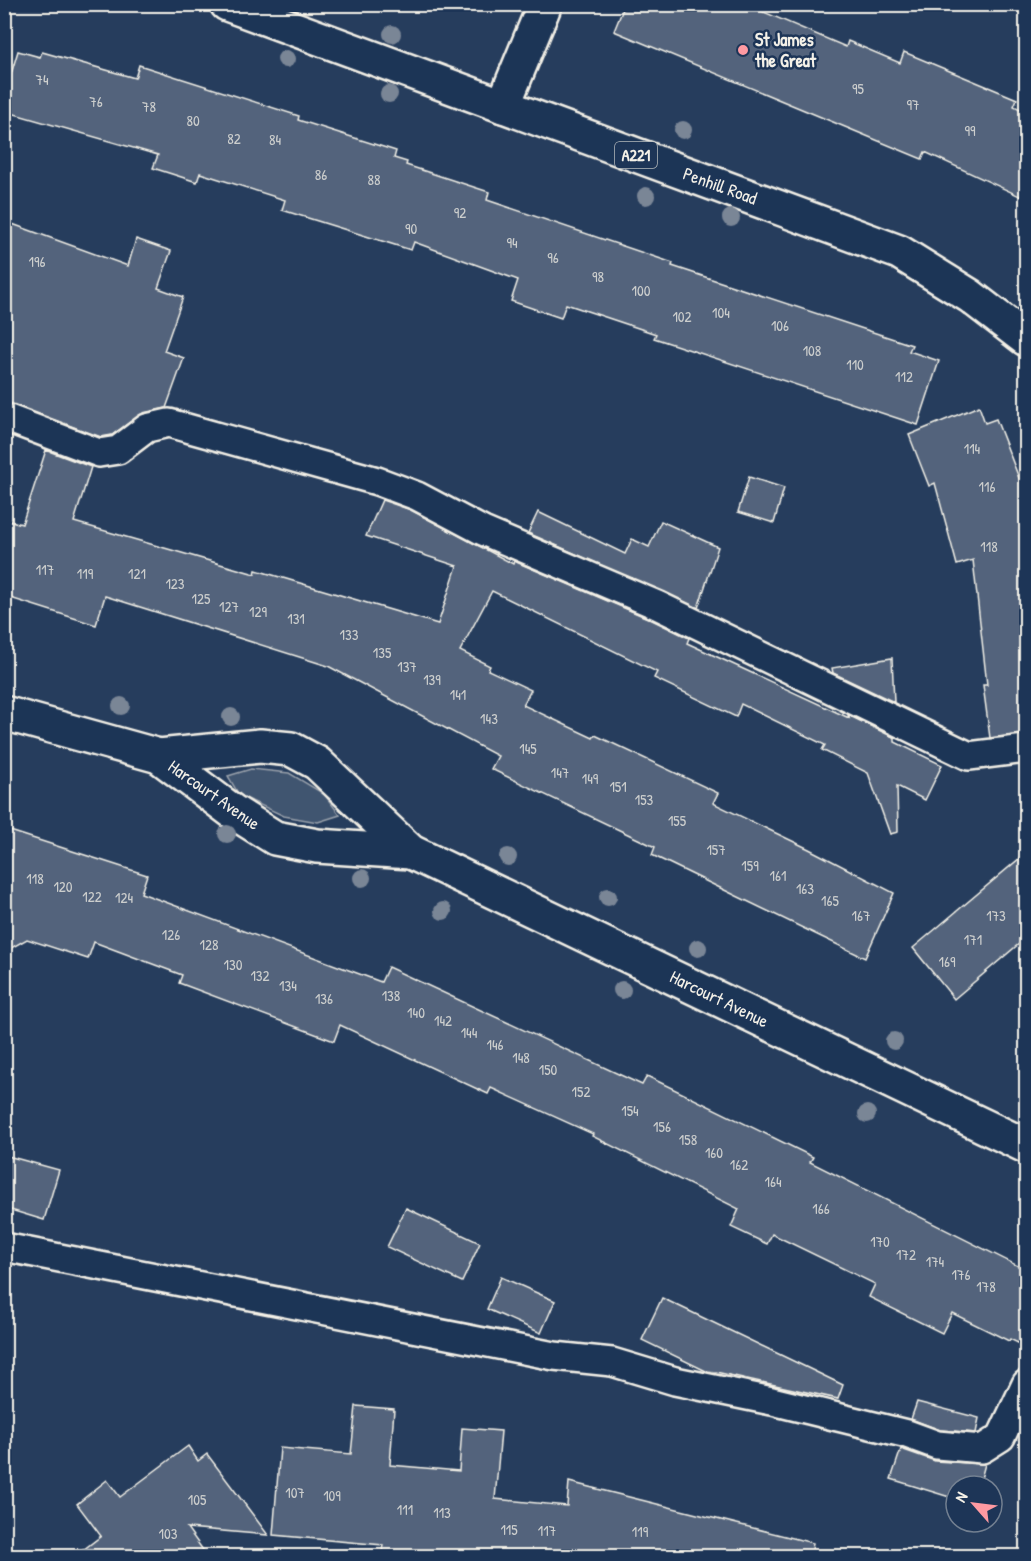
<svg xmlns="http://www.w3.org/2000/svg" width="1031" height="1561" font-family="'Patrick Hand',sans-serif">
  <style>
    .green { fill: #40546f; stroke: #9aa2ac; stroke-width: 1.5 }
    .building { fill: #52647b; stroke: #f4f1e8; stroke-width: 1.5 }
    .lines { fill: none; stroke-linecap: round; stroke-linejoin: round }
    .lane-casing { stroke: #f4f1e8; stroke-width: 32 }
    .street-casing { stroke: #f4f1e8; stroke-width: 38 }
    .primary-casing { stroke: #f4f1e8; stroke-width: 38 }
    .lane { stroke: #1d3557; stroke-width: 27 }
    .street { stroke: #1d3557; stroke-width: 33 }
    .primary { stroke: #1d3557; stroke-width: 33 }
    .tree { fill: #7a8696 }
    .poi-dot { fill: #ff9aa2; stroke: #1d3557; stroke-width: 2 }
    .labels { text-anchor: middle; stroke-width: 5; stroke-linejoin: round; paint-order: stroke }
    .number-label { font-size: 15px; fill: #cccecd }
    .shield { fill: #1d3557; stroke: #b4b9bc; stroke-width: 1.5 }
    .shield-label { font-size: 16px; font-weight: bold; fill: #f4f1e8 }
    .poi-label { font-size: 18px; font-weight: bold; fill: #f4f1e8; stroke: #1d3557; text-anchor: start }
    .street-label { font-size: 18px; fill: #f4f1e8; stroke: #1d3557 }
  </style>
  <rect width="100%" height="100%" fill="#263d5d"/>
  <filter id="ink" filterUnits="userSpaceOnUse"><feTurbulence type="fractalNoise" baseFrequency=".0167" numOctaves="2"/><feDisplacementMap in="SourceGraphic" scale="12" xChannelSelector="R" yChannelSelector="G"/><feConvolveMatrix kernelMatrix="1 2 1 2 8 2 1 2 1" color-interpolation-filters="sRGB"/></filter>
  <g filter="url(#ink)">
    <polygon class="green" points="251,769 289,773 324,794 340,815 318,822 284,816 239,795 228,776"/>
    <g class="building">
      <polygon points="625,4 745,4 846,47 848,41 900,63 904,52 1017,99 1014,106 1026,112 1026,199 925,152 922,159 614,31"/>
      <polygon points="18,51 40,57 42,52 135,78 139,65 299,116 298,120 396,151 394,158 407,162 406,165 489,192 487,200 673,263 672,266 912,345 909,351 939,361 918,425 654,338 656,334 566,304 561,318 511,301 518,280 414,242 411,250 282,210 285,200 200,173 197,182 153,168 158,155 4,111 4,97"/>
      <polygon points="4,221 128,266 136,239 171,251 158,288 183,297 164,351 184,358 166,408 143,413 112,435 101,437 4,402"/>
      <polygon points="979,406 985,423 996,419 1026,496 1026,734 990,738 983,685 987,685 973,560 957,565 935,483 929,486 909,435"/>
      <polygon points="46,450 91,467 74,522 255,574 256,570 438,624 457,566 366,536 382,500 411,510 513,564 514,561 650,619 689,638 687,643 849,718 848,715 895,738 895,742 942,765 925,800 897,786 898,832 890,834 868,773 822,750 825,745 741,704 736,717 654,678 657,672 492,591 460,651 490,666 488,670 531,690 523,705 593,738 595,735 718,793 713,803 809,849 894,893 865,958 652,855 655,847 491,769 498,756 328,666 105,596 96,625 4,596 4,519 22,524"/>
      <polygon points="749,477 784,488 774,523 738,512"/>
      <polygon points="538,512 625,554 632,539 649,547 661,521 718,547 698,608 528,533"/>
      <polygon points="892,658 894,702 833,673 832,668"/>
      <polygon points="4,829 147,875 141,893 381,982 388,967 642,1085 647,1076 813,1157 810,1162 1026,1270 1026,1347 1010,1339 1009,1341 952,1313 942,1333 869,1297 875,1284 772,1234 767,1244 731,1227 739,1209 592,1136 593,1134 491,1088 488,1094 340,1025 334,1041 179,983 182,975 94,942 88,959 27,939 4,952"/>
      <polygon points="1026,853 1026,938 954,999 913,948"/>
      <polygon points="4,1155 59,1170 44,1220 4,1208"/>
      <polygon points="406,1208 480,1243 462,1282 387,1247"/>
      <polygon points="501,1277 555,1301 541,1333 487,1309"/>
      <polygon points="662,1298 843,1385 838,1399 716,1372 706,1371 642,1340"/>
      <polygon points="917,1402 979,1418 976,1433 940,1430 911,1419"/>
      <polygon points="356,1406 394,1409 390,1465 459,1471 462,1428 501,1431 495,1499 567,1506 569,1482 813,1543 811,1557 430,1557 382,1552 383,1545 273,1535 280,1448 351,1454"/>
      <polygon points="188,1446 198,1461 207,1454 268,1535 187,1528 208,1557 74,1557 101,1536 77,1504 107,1480 120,1497"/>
      <polygon points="901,1449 935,1461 985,1464 979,1486 956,1486 956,1499 891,1479"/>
    </g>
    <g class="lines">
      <g class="lane-casing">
        <g id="lane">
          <polyline points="4,417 99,453 118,450 147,428 169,423 377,481 417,496 483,531 657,605 969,756 1026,749"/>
          <polyline points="4,1247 554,1356 612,1362 675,1381 772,1401 907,1434 937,1445 982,1449 1001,1437 1026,1384"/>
        </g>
      </g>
      <g class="street-casing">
        <g id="street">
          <polyline points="503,106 545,4"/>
          <polyline points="4,713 159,756 232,811 275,838 317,846 411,852"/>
          <polyline points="159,756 260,746 291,749 317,763 411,852 1026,1146"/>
        </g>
      </g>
      <g class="primary-casing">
        <polyline id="primary" points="227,4 899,252 970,296 1026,339"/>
      </g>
      <use href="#lane" class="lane"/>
      <use href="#street" class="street"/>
      <use href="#primary" class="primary"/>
    </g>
    <g class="tree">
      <circle cx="392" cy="34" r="9"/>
      <circle cx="286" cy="59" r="9"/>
      <circle cx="389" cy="94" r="9"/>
      <circle cx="683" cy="130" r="9"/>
      <circle cx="646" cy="196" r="9"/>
      <circle cx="731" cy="218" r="9"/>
      <circle cx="121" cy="706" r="9"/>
      <circle cx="231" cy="717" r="9"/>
      <circle cx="227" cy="834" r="9"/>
      <circle cx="508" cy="857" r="9"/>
      <circle cx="362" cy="878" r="9"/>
      <circle cx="608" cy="897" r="9"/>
      <circle cx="443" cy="911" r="9"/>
      <circle cx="698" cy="948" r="9"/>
      <circle cx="622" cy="990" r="9"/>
      <circle cx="894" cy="1041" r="9"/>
      <circle cx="867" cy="1114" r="9"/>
    </g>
  </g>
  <circle class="poi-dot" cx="743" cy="50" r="6"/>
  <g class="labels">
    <g class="number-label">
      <text x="42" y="85">74</text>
      <text x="858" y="94">95</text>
      <text x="96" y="107">76</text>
      <text x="913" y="110">97</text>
      <text x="149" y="112">78</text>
      <text x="193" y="126">80</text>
      <text x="970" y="136">99</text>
      <text x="234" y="144">82</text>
      <text x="275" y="145">84</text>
      <text x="321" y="180">86</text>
      <text x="374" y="185">88</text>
      <text x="460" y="218">92</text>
      <text x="411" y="234">90</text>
      <text x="512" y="248">94</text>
      <text x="553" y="263">96</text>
      <text x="37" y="267">196</text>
      <text x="598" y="282">98</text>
      <text x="641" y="296">100</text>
      <text x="721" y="318">104</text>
      <text x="682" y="322">102</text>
      <text x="780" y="331">106</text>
      <text x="812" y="356">108</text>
      <text x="855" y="370">110</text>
      <text x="904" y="382">112</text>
      <text x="972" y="454">114</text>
      <text x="987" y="492">116</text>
      <text x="989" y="552">118</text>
      <text x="45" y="575">117</text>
      <text x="85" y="579">119</text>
      <text x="137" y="579">121</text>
      <text x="175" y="589">123</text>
      <text x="201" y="604">125</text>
      <text x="229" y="612">127</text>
      <text x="258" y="617">129</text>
      <text x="296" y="624">131</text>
      <text x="349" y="640">133</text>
      <text x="382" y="658">135</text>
      <text x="407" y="672">137</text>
      <text x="432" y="685">139</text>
      <text x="458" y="700">141</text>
      <text x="489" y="724">143</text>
      <text x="528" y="754">145</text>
      <text x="560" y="778">147</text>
      <text x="590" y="784">149</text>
      <text x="618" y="792">151</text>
      <text x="644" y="805">153</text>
      <text x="677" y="826">155</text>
      <text x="716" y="855">157</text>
      <text x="750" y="871">159</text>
      <text x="778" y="881">161</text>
      <text x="35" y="884">118</text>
      <text x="63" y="892">120</text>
      <text x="805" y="894">163</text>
      <text x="92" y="902">122</text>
      <text x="124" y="903">124</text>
      <text x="830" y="906">165</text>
      <text x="861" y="921">167</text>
      <text x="996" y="921">173</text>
      <text x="171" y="940">126</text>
      <text x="973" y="945">171</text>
      <text x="209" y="950">128</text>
      <text x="947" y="967">169</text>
      <text x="233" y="970">130</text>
      <text x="260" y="981">132</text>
      <text x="288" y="991">134</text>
      <text x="391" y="1001">138</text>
      <text x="324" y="1004">136</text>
      <text x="416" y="1018">140</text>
      <text x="443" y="1026">142</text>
      <text x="469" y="1038">144</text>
      <text x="495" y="1050">146</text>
      <text x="521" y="1063">148</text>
      <text x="548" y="1075">150</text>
      <text x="581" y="1097">152</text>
      <text x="630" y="1116">154</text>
      <text x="662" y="1132">156</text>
      <text x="688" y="1145">158</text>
      <text x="714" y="1158">160</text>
      <text x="739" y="1170">162</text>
      <text x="773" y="1187">164</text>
      <text x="821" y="1214">166</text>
      <text x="880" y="1247">170</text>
      <text x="906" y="1260">172</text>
      <text x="935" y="1267">174</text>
      <text x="961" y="1280">176</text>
      <text x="986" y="1292">178</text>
      <text x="295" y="1498">107</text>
      <text x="332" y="1501">109</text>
      <text x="197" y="1505">105</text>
      <text x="405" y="1515">111</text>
      <text x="442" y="1518">113</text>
      <text x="509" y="1535">115</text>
      <text x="547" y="1536">117</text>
      <text x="640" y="1537">119</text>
      <text x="168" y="1539">103</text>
    </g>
    <rect class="shield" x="615" y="142" width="42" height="26" rx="4.5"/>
    <g class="shield-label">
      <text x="636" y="161">A221</text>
    </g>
    <g class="poi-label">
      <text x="755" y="46">St James<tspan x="755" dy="21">the Great</tspan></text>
    </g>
    <g class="street-label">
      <text transform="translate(720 186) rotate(20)" y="6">Penhill Road</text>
      <text transform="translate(214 795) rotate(35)" y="6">Harcourt Avenue</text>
      <text transform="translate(719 999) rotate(26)" y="6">Harcourt Avenue</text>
    </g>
  </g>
  <rect width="1031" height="1561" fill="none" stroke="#1d3557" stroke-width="24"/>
  <rect x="12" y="12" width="1007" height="1537" fill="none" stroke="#f4f1e8" stroke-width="2" filter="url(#ink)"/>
  <g transform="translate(974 1504) rotate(298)"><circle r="28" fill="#1d3557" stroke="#738091" stroke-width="1.5"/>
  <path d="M0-4.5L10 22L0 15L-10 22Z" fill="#ff9aa2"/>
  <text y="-9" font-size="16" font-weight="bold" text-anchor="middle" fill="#f4f1e8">N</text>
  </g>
</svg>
